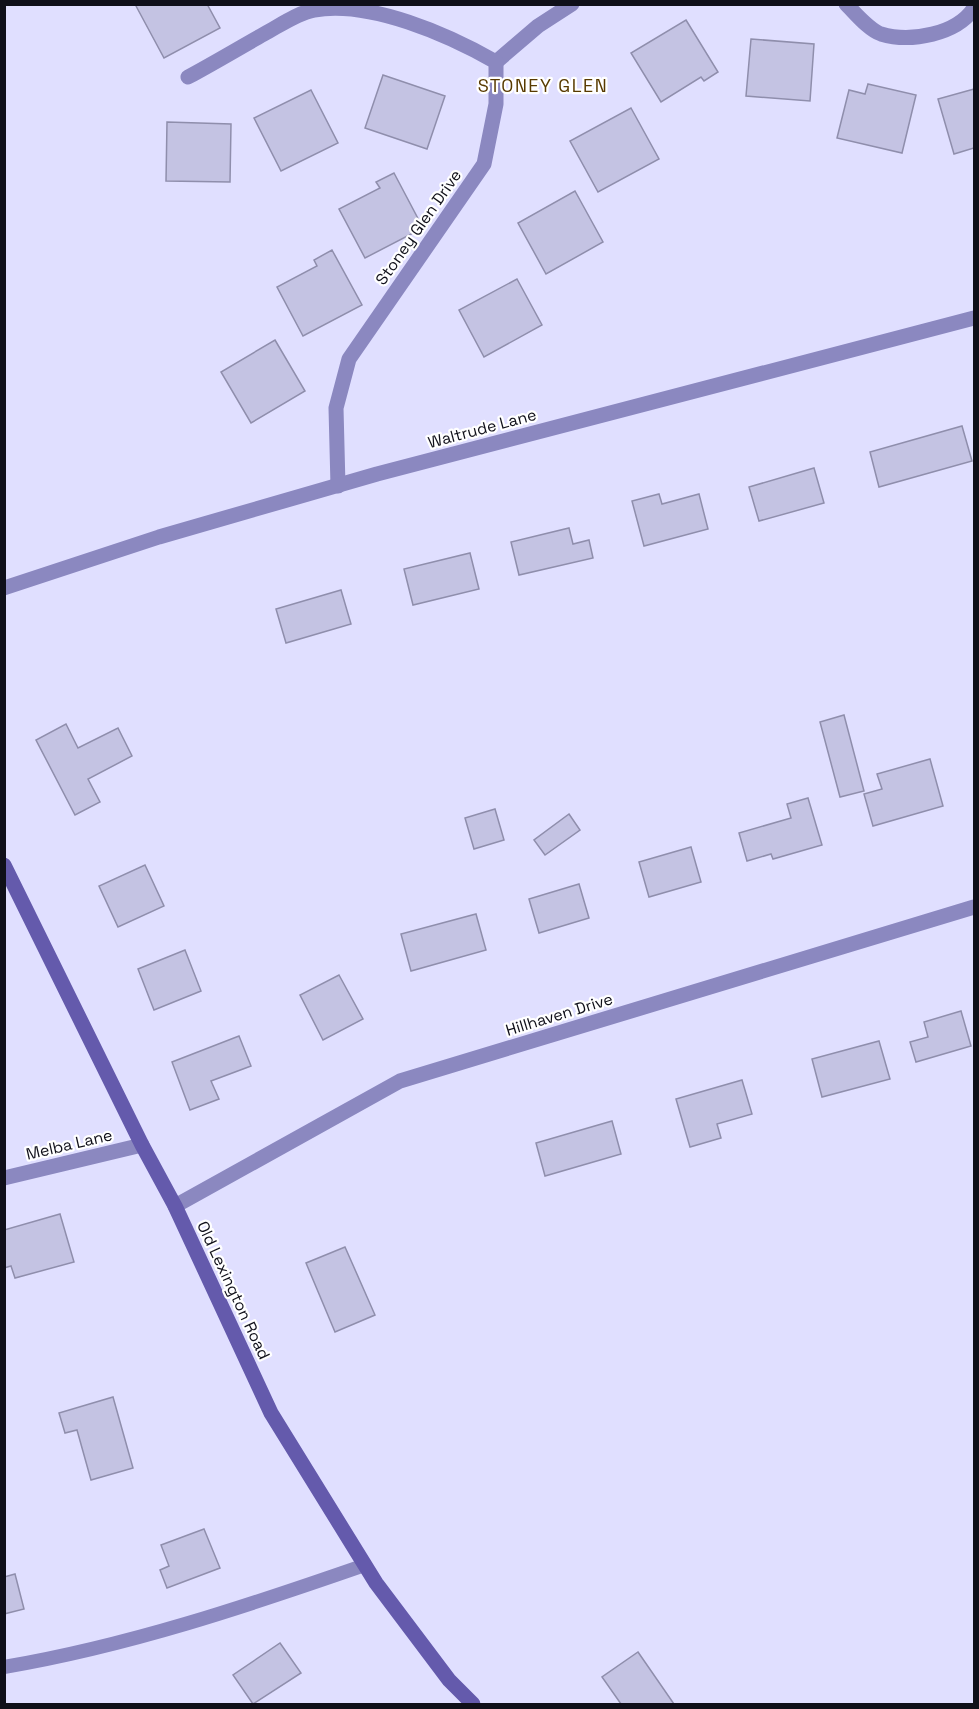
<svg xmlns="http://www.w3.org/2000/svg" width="979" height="1709" font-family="'Space Grotesk',sans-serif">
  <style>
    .building { fill: #c4c3e3; stroke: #8f8eac; stroke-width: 1.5 }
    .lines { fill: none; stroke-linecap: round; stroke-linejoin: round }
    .lane { stroke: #8b88c0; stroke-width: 14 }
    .street { stroke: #8b88c0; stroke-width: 15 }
    .secondary { stroke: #645aac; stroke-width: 15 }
    .labels { text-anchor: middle; stroke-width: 4.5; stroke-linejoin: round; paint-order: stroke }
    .street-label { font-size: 16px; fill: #0f0f19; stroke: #fff }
    .neighbourhood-label { font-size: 18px; letter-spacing: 1.5px; fill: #583a00; stroke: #fff }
  </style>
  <rect width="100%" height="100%" fill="#e0dfff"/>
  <g class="building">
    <polygon points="138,4 207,4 220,28 164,58 136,6"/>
    <polygon points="686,20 718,72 704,81 701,77 661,102 631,53"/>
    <polygon points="751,39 814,44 810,101 746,96"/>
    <polygon points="383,75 445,96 427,149 365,128"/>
    <polygon points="868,84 916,95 902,153 837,138 849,90 865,94"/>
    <polygon points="974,89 974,148 954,154 938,99"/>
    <polygon points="311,90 338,143 281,171 254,118"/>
    <polygon points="631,108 659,159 598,192 570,141"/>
    <polygon points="167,122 231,124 230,182 166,181"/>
    <polygon points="394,173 423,228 365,258 339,209 380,188 376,182"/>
    <polygon points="575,191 603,242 546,274 518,223"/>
    <polygon points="332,250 362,305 303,336 277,287 317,266 314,260"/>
    <polygon points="517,279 542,325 484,357 459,310"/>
    <polygon points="275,340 305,391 251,423 221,372"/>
    <polygon points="962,426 972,461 879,487 870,452"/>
    <polygon points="814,468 824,503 759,521 749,487"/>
    <polygon points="659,494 662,504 699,494 708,529 644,546 632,501"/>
    <polygon points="569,528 573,544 589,540 593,558 519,575 511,542"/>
    <polygon points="470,553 479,589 413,605 404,569"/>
    <polygon points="341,590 351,624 286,643 276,609"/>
    <polygon points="844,715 864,791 840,797 820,722"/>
    <polygon points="66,724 78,748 118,728 132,756 88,779 100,802 75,815 36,740"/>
    <polygon points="930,759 943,806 873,826 864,794 882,789 877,774"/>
    <polygon points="808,798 822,845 773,859 771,854 747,861 739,833 791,818 787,804"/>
    <polygon points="495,809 504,840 474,849 465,818"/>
    <polygon points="569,814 580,830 545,855 534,840"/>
    <polygon points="691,847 701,882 649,897 639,862"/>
    <polygon points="145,865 164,906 118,927 99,886"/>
    <polygon points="579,884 589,918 539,933 529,899"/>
    <polygon points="476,914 486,950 411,971 401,934"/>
    <polygon points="185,950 201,991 154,1010 138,969"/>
    <polygon points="339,975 363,1019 323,1040 300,995"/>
    <polygon points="961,1011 971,1046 916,1062 910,1042 928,1037 924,1022"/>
    <polygon points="239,1036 251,1066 211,1081 219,1099 190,1110 172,1062"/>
    <polygon points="879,1041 890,1079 822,1097 812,1059"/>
    <polygon points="742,1080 752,1114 717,1124 721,1138 690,1147 676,1099"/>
    <polygon points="612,1121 621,1154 545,1176 536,1143"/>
    <polygon points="60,1214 74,1262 15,1278 11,1266 4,1268 4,1230"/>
    <polygon points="345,1247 375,1315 335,1332 306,1263"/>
    <polygon points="113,1397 133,1468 91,1480 77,1430 65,1433 59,1413"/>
    <polygon points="204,1529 220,1568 167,1588 160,1570 169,1566 161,1545"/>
    <polygon points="15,1574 24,1609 4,1614 4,1577"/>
    <polygon points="280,1643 301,1673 253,1704 233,1675"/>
    <polygon points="638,1652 674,1704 621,1704 602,1677"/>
  </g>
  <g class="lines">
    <path class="lane" d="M 4,1667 C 128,1646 247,1606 365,1565"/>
    <g class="street">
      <path d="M 846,4 C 856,14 869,30 881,34 C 911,43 957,34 974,8"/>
      <polyline points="496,62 538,26 572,4"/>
      <path d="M 188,77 C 214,63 239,48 264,34 C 279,26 297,13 314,10 C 370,0 449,35 496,62 L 496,104 L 484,164 L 349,359 L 336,408 L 338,486"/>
      <polyline points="4,588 159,537 377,474 974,318"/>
      <polyline points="4,1178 142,1145"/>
      <polyline points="175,1206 400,1081 974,907"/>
    </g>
    <polyline class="secondary" points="4,865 142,1145 175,1206 271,1413 376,1583 449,1680 473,1704"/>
  </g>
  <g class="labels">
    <g class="street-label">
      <text transform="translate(418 227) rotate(-55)" y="6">Stoney Glen Drive</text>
      <text transform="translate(482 428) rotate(-15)" y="6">Waltrude Lane</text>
      <text transform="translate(559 1014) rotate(-17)" y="6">Hillhaven Drive</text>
      <text transform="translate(69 1144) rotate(-13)" y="6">Melba Lane</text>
      <text transform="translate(234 1290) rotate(65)" y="6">Old Lexington Road</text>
    </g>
    <g class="neighbourhood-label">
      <text x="543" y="92">STONEY GLEN</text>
    </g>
  </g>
  <rect width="979" height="1709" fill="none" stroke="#0f0f19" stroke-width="12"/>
</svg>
